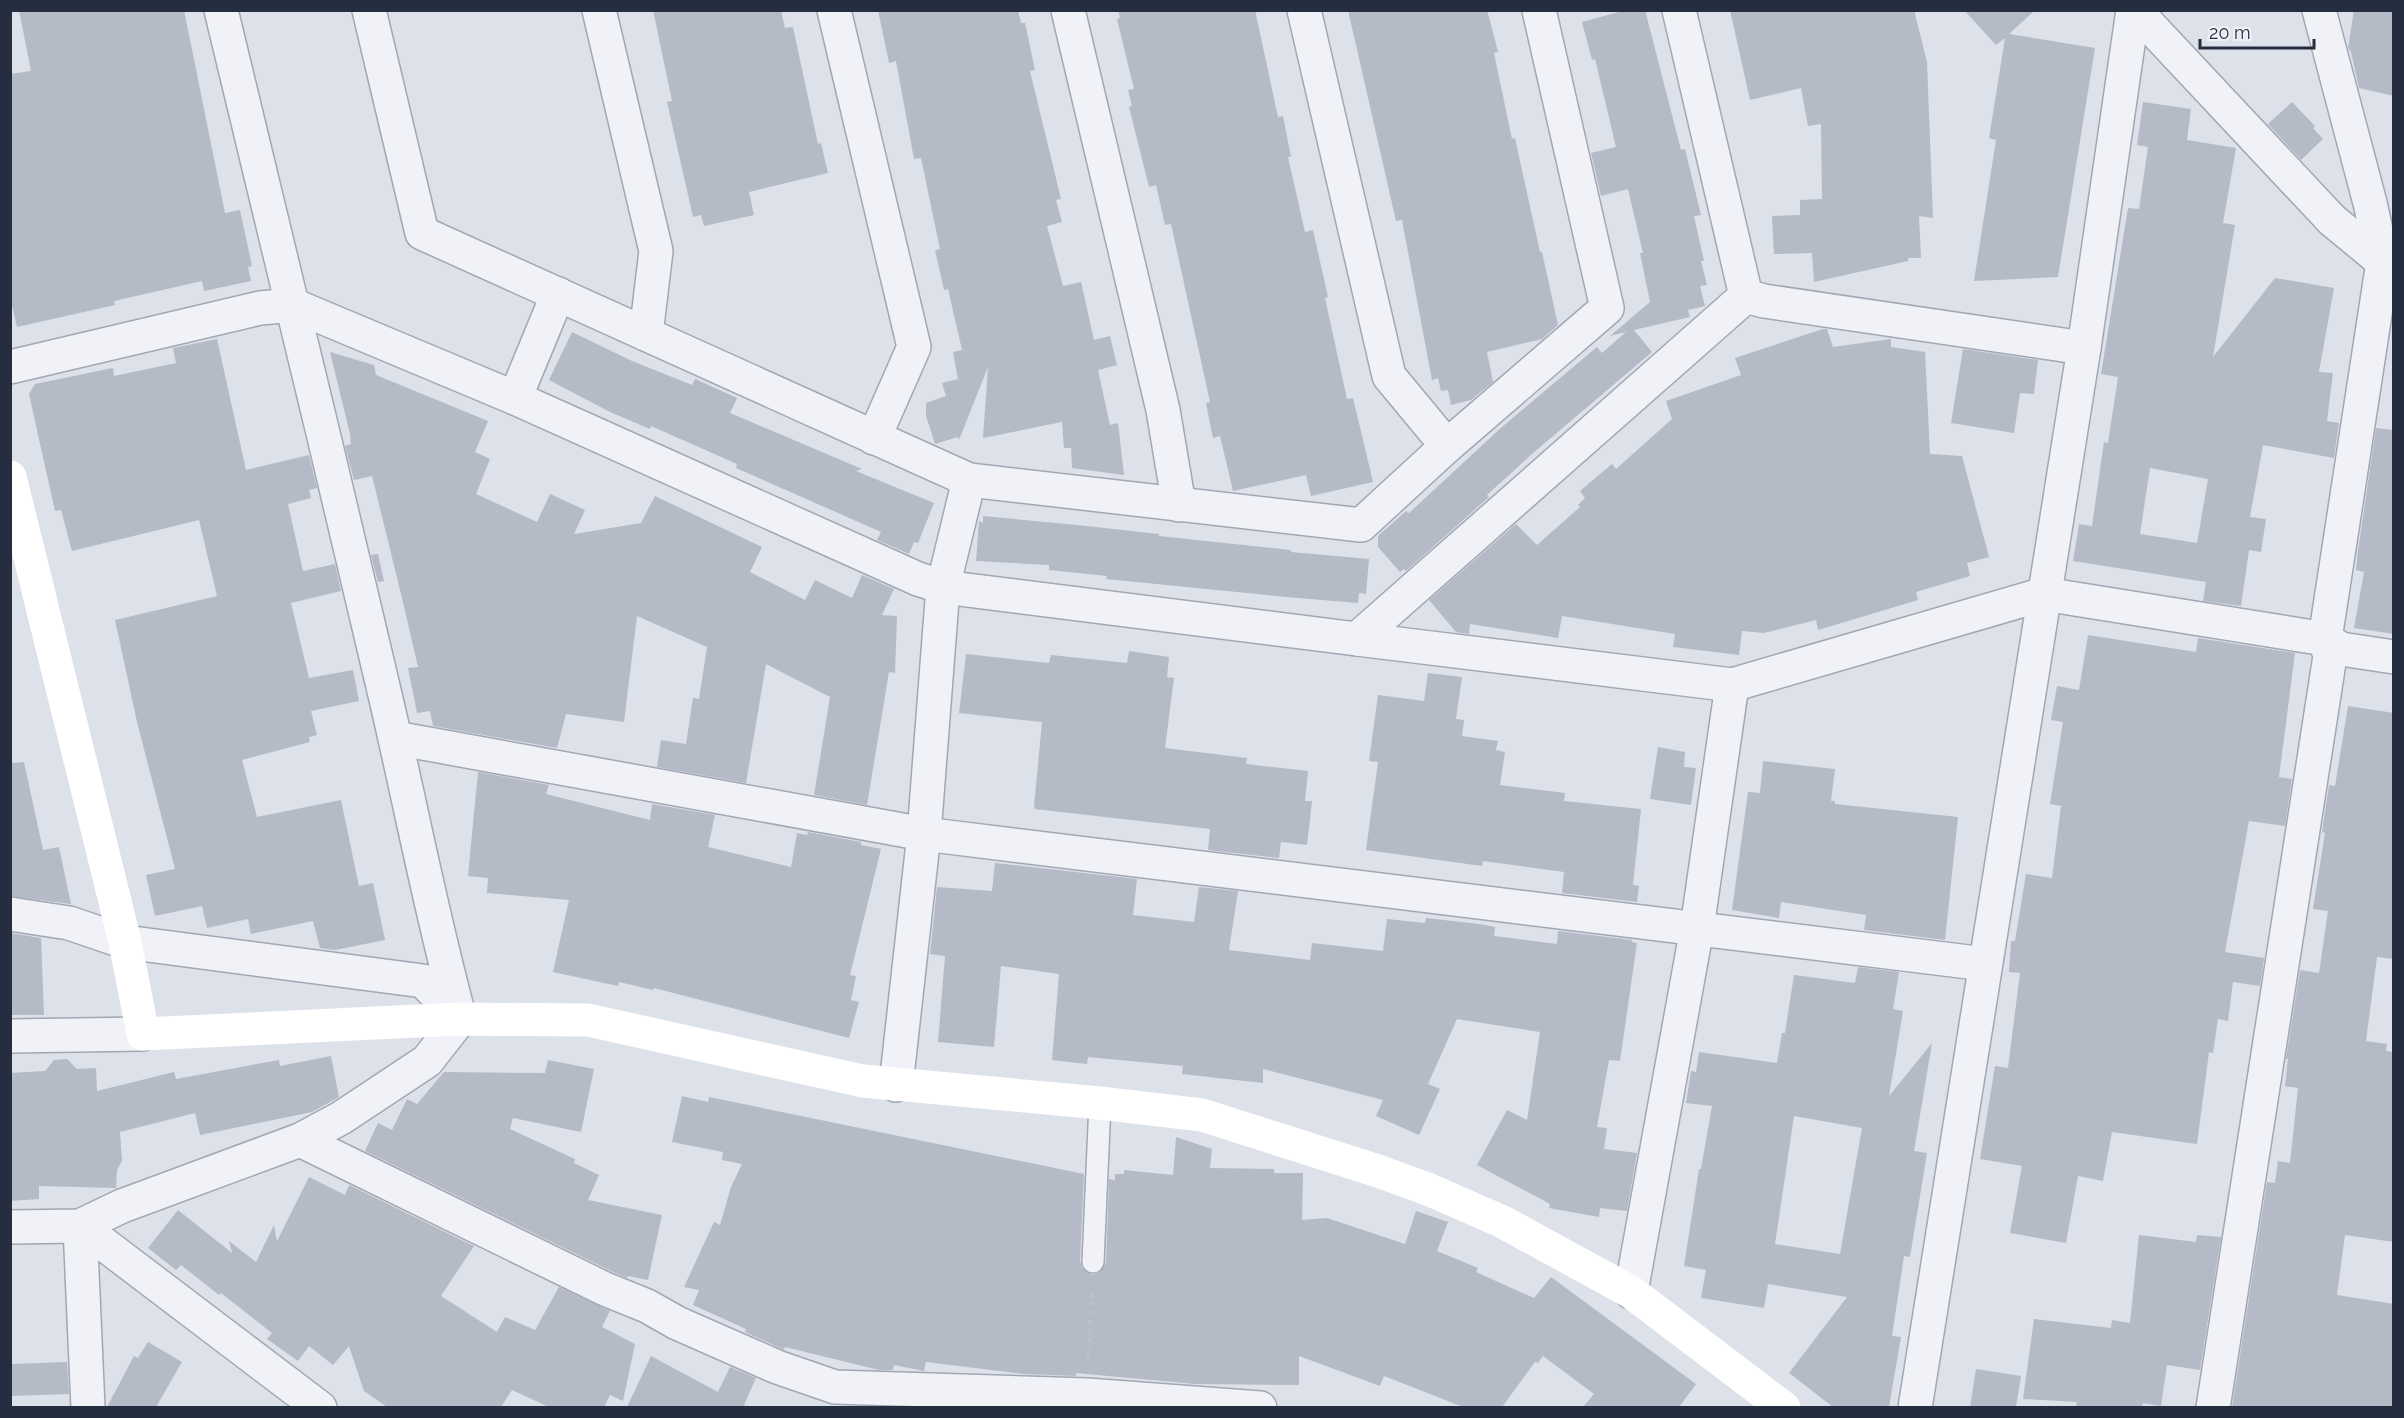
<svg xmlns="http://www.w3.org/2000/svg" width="2404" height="1418" font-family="Raleway,sans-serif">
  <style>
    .building { fill: #b4bac6; fill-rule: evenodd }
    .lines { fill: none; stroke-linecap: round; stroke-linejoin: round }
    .lane-casing { stroke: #a2a7b3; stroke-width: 24 }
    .street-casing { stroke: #a2a7b3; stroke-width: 36 }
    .path { stroke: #bbbfc8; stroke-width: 4; stroke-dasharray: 4.5 4.5; stroke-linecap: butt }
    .lane { stroke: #f0f2f7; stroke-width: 21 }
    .street { stroke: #f0f2f7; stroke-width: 33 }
    .secondary { stroke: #fff; stroke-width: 33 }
  </style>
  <rect width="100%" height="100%" fill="#dde1e9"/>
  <g class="building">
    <polygon points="19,10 184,10 225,213 240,210 252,266 248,267 251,281 204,291 202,281 114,301 115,305 17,327 10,297 10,74 31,71"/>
    <polygon points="653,10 781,10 785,28 793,27 818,144 821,143 828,173 749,192 754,215 704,226 701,215 693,217 667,102 672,101"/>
    <polygon points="878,10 1018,10 1021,23 1025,23 1035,70 1030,71 1061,199 1056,200 1062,222 1047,226 1063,286 1081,282 1094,340 1110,336 1117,365 1098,370 1110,425 1118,423 1124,475 1072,468 1071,448 1064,448 1062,422 983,438 988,367 959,440 958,437 935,444 926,416 926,403 946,396 942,383 958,379 953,352 962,350 948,289 944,290 935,250 940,249 921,158 914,159 896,61 889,63"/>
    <polygon points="1118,10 1255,10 1278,117 1283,116 1291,157 1288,157 1305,232 1313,230 1328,297 1325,298 1347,399 1353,398 1373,482 1311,496 1306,475 1233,491 1220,436 1213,438 1206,403 1210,402 1171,224 1165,225 1156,185 1149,187 1129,107 1132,106 1128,90 1134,89 1117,19 1120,18"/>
    <polygon points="1348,10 1487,10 1491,25 1498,52 1494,53 1512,139 1515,138 1540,252 1542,252 1558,325 1542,339 1487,352 1493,382 1471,400 1451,405 1448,390 1441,391 1438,378 1432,380 1402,220 1396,221"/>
    <polygon points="1626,10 1645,10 1681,150 1685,149 1701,215 1694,216 1704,261 1701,261 1707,285 1700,286 1705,306 1688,310 1690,317 1634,330 1652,352 1532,454 1487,495 1489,497 1406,571 1404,569 1400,572 1378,547 1378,536 1406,511 1409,513 1502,427 1597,347 1602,353 1626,332 1610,336 1650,302 1640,253 1643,253 1628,189 1601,196 1591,153 1616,147 1595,59 1592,60 1582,22"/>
    <polygon points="1730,10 1914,10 1927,62 1933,218 1919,216 1921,258 1908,258 1908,261 1814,282 1812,253 1774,254 1772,216 1800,215 1800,200 1822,199 1821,124 1808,126 1801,88 1750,100"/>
    <polygon points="1964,10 2035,10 2009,34 2095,48 2058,277 1974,281 1996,140 1989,138 2005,38 1996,45"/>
    <polygon points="2354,10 2394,10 2394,96 2359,88 2351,52 2348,48"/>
    <path d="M 2143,102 L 2191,109 L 2187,140 L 2236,148 L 2223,223 L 2235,225 L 2213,357 L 2275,278 L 2334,288 L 2319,372 L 2333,373 L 2327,421 L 2339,423 L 2334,458 L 2263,445 L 2250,517 L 2266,519 L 2261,552 L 2249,550 L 2241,606 L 2203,601 L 2206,582 L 2073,561 L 2079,524 L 2092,526 L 2104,442 L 2108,443 L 2118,377 L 2101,374 L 2128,208 L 2139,209 L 2148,147 L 2137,145 ZM 2150,468 L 2208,479 L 2197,543 L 2140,534 Z"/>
    <polygon points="2292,102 2315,126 2313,128 2323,139 2301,160 2268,124"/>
    <polygon points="1823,329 1827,329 1833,347 1891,339 1891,347 1925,352 1930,454 1962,456 1989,557 1967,563 1970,576 1916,592 1918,600 1818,630 1816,620 1764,633 1742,631 1739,655 1673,647 1675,634 1562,616 1558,638 1470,624 1469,634 1456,632 1429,600 1516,524 1537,545 1580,507 1578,505 1585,498 1580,491 1612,464 1616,469 1672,419 1666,401 1741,375 1735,358"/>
    <polygon points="572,332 632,361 692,385 695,379 737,398 730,413 862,469 856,471 934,503 918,543 914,542 909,554 877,540 881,532 736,468 737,464 651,426 650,429 610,412 549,380"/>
    <polygon points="217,339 246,470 309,455 317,488 309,490 311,498 288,504 303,571 335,564 341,591 291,603 309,678 353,670 359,701 311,711 317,735 309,737 310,742 242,760 257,817 341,800 359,886 373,883 385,940 335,950 320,948 313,921 251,934 248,919 207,928 202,906 155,916 146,875 175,869 137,722 115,620 217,596 199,520 72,551 61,510 55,511 29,394 35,384 113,368 114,376 176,363 173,348"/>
    <polygon points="1963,349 2038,360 2034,394 2020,393 2014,433 1951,423"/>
    <polygon points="330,352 374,365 376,375 488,421 475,452 490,459 476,494 537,522 550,494 585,510 574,534 641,523 655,496 762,547 750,572 805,600 815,580 852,598 862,575 894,589 882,615 897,616 895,673 889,672 867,805 814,795 830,697 766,664 746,783 657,767 661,740 686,744 693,698 699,699 707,647 637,616 624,722 566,714 557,748 433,726 430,711 417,713 408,668 418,667 403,602 372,476 354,480 345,446 351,444 350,434"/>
    <polygon points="2376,428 2394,430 2394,634 2354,628 2364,572 2356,570 2358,551"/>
    <polygon points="983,516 1077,525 1159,534 1159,536 1291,550 1291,552 1369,559 1366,594 1359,593 1358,603 1286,597 1106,579 1107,576 1049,570 1049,565 976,561 979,521 983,523"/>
    <polygon points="378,554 384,581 378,582 371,555"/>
    <polygon points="2088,635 2196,652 2198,638 2295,653 2279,777 2292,779 2285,826 2249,821 2225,952 2264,958 2260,986 2233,982 2228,1021 2218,1019 2213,1053 2209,1052 2197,1144 2112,1132 2103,1181 2078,1176 2066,1243 2010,1233 2022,1166 1980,1159 1995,1066 2008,1068 2020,973 2009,972 2011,941 2015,941 2026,874 2052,878 2061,806 2050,804 2063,722 2051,720 2057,686 2079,690"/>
    <polygon points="1129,651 1169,657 1167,677 1174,678 1165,748 1247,758 1246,764 1308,771 1305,801 1312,801 1307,845 1281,842 1279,858 1208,850 1210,829 1035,809 1034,806 1042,722 959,713 966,654 1049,663 1051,655 1127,663"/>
    <polygon points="1428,673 1462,677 1456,719 1464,720 1462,736 1498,741 1496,750 1505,752 1500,785 1565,793 1564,801 1641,809 1633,885 1639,886 1637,902 1562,893 1564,872 1483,861 1482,866 1366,850 1378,762 1369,761 1378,695 1424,701"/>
    <polygon points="2348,706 2394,713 2394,959 2377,957 2366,1041 2387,1044 2386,1051 2394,1052 2394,1242 2345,1235 2337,1295 2394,1304 2394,1407 2232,1407 2267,1182 2275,1183 2278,1161 2290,1163 2298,1088 2285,1086 2288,1059 2286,1059 2300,970 2319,973 2328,911 2313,909 2325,833 2322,832 2329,785 2335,786"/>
    <polygon points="1658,747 1685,752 1684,767 1696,768 1691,805 1650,799"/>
    <polygon points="1763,761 1835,769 1831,801 1835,801 1835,804 1958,817 1945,940 1864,930 1866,915 1781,902 1779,918 1732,910 1748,792 1760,793"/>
    <polygon points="24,762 43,850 59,847 71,904 10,896 10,763"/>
    <polygon points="478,772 549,785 546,794 650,820 652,804 715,815 708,847 791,867 797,833 807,835 808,832 861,842 861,845 881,849 850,975 856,976 851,1000 859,1002 849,1038 654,988 653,990 619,982 618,986 553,972 569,900 487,893 488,878 468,876"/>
    <polygon points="995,863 1137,879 1133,915 1194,922 1199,887 1238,891 1229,950 1310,960 1312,943 1383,951 1387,919 1425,923 1426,918 1479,924 1495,927 1494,936 1557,944 1558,931 1632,940 1632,942 1637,943 1620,1061 1609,1060 1597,1127 1607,1128 1604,1149 1637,1153 1627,1211 1600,1208 1599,1217 1549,1208 1550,1204 1477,1165 1507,1110 1527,1120 1540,1032 1457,1019 1428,1084 1440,1089 1419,1135 1376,1116 1383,1100 1263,1069 1263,1083 1182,1074 1183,1066 1088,1057 1087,1064 1052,1060 1059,974 1001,966 994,1047 938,1042 945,956 930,954 937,887 992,891"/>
    <polygon points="10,933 41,938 44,1015 10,1015"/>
    <path d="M 1858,967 L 1899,972 L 1893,1009 L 1903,1011 L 1889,1096 L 1932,1043 L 1914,1151 L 1927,1153 L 1910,1257 L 1904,1256 L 1892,1336 L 1901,1337 L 1889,1407 L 1833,1407 L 1789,1373 L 1847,1297 L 1768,1284 L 1764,1308 L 1701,1298 L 1706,1270 L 1684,1266 L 1699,1169 L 1701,1169 L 1712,1106 L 1686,1103 L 1691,1071 L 1696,1072 L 1699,1052 L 1777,1063 L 1782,1033 L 1785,1033 L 1794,975 L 1855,983 ZM 1794,1116 L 1862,1128 L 1840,1254 L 1775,1244 Z"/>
    <polygon points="331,1056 339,1097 312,1112 200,1135 195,1113 120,1132 122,1161 117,1170 116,1188 39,1186 39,1199 10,1201 10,1073 45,1071 54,1060 67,1059 77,1069 96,1068 97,1091 174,1072 176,1079 279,1060 280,1066"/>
    <polygon points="548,1060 594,1069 581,1132 513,1118 510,1129 575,1159 574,1163 599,1175 588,1200 662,1215 648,1280 628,1276 627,1278 613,1272 365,1151 378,1123 392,1130 407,1099 417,1104 444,1072 545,1073"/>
    <polygon points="682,1096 708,1102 709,1097 1084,1174 1080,1261 1082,1268 1092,1275 1099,1273 1106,1263 1109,1179 1115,1180 1115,1174 1124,1174 1124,1170 1173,1175 1176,1137 1212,1149 1210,1168 1274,1169 1274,1173 1303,1173 1302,1220 1327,1218 1405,1244 1416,1211 1448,1222 1437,1251 1478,1268 1476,1272 1534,1298 1551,1277 1696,1384 1679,1407 1583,1407 1594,1394 1543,1356 1538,1363 1535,1362 1502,1407 1463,1407 1384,1376 1380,1386 1299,1356 1299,1385 1195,1384 1076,1373 1076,1376 1024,1374 926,1362 924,1371 894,1365 893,1370 879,1370 785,1347 784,1350 745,1332 746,1329 693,1305 699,1290 684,1287 714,1222 720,1225 731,1187 742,1164 722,1160 723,1152 672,1142"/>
    <polygon points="309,1177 345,1195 349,1185 474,1246 441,1296 497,1332 505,1317 535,1330 559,1287 610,1311 602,1327 635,1344 623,1401 610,1395 604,1407 549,1407 512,1390 501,1407 387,1407 364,1391 349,1346 333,1365 309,1346 298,1361 267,1339 272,1333 221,1293 219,1295 181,1265 176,1270 148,1248 178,1210 232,1253 229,1241 256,1262 274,1225 277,1241"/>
    <polygon points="2139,1235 2196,1242 2197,1235 2221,1237 2200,1370 2167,1365 2161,1406 2143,1403 2142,1407 2076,1407 2077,1402 2023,1399 2034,1319 2111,1328 2112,1320 2130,1323"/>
    <polygon points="148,1342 182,1362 156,1407 107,1407 134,1356 138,1358"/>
    <polygon points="651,1356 718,1392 730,1367 756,1378 744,1405 748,1407 627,1407"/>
    <polygon points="67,1362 69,1394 10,1396 10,1364"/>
    <polygon points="1976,1369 2021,1376 2016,1407 1970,1407"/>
  </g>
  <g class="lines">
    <g class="lane-casing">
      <polyline id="lane" points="1093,1262 1100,1103"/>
    </g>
    <g class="street-casing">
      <g id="street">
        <path d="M 221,10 C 277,240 332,469 386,699 C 411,806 431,913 460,1019"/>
        <polyline points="369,10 422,233 969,480 1361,525 1447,446 1607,308 1539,10"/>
        <polyline points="599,10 656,251 646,334"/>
        <polyline points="834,10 914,347 874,438"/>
        <polyline points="1068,10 1163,410 1179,505"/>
        <polyline points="1304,10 1389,376 1447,446"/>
        <polyline points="2135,10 2332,220 2383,262 2390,265"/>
        <polyline points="1746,296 1764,301 2084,348"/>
        <polyline points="10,367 260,308 293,305 515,398 918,579 943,587 1357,639 1746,296 1679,10"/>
        <polyline points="515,398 558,294"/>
        <polyline points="1357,639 1732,685 2044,594 2325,639 2341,649 2394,657"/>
        <polyline points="395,738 924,834 1985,964"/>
        <polyline points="10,914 69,923 125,942 423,981 459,1017"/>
        <polyline points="10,1036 143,1034"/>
        <polyline points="896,1085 924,834 943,587 969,480"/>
        <polyline points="300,1140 605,1289 647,1306 677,1323 777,1367 835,1387 1087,1395 1260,1408"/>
        <polyline points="10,1227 80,1226 122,1206 300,1140 341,1118 427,1061 460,1019"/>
        <polyline points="1631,1292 1697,928 1732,685"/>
        <polyline points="88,1408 80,1226 320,1408"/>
        <polyline points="1915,1408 2084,348 2133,10"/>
        <polyline points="2213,1408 2330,656 2325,639 2383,262 2370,203 2319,10"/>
      </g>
    </g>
    <polyline class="path" points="1088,1360 1092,1290"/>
    <use href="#lane" class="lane"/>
    <use href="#street" class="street"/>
    <polyline class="secondary" points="10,477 125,942 143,1034 460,1019 588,1020 863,1081 1100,1103 1202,1115 1378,1171 1430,1190 1503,1222 1631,1292 1784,1408"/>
  </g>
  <rect width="2404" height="1418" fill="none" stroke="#252d41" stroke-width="24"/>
  <path d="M2200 39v9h114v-9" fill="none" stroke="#252d41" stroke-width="3"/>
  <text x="2209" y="39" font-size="18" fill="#252d41" stroke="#edf0f6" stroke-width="4.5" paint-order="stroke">20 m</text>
</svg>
